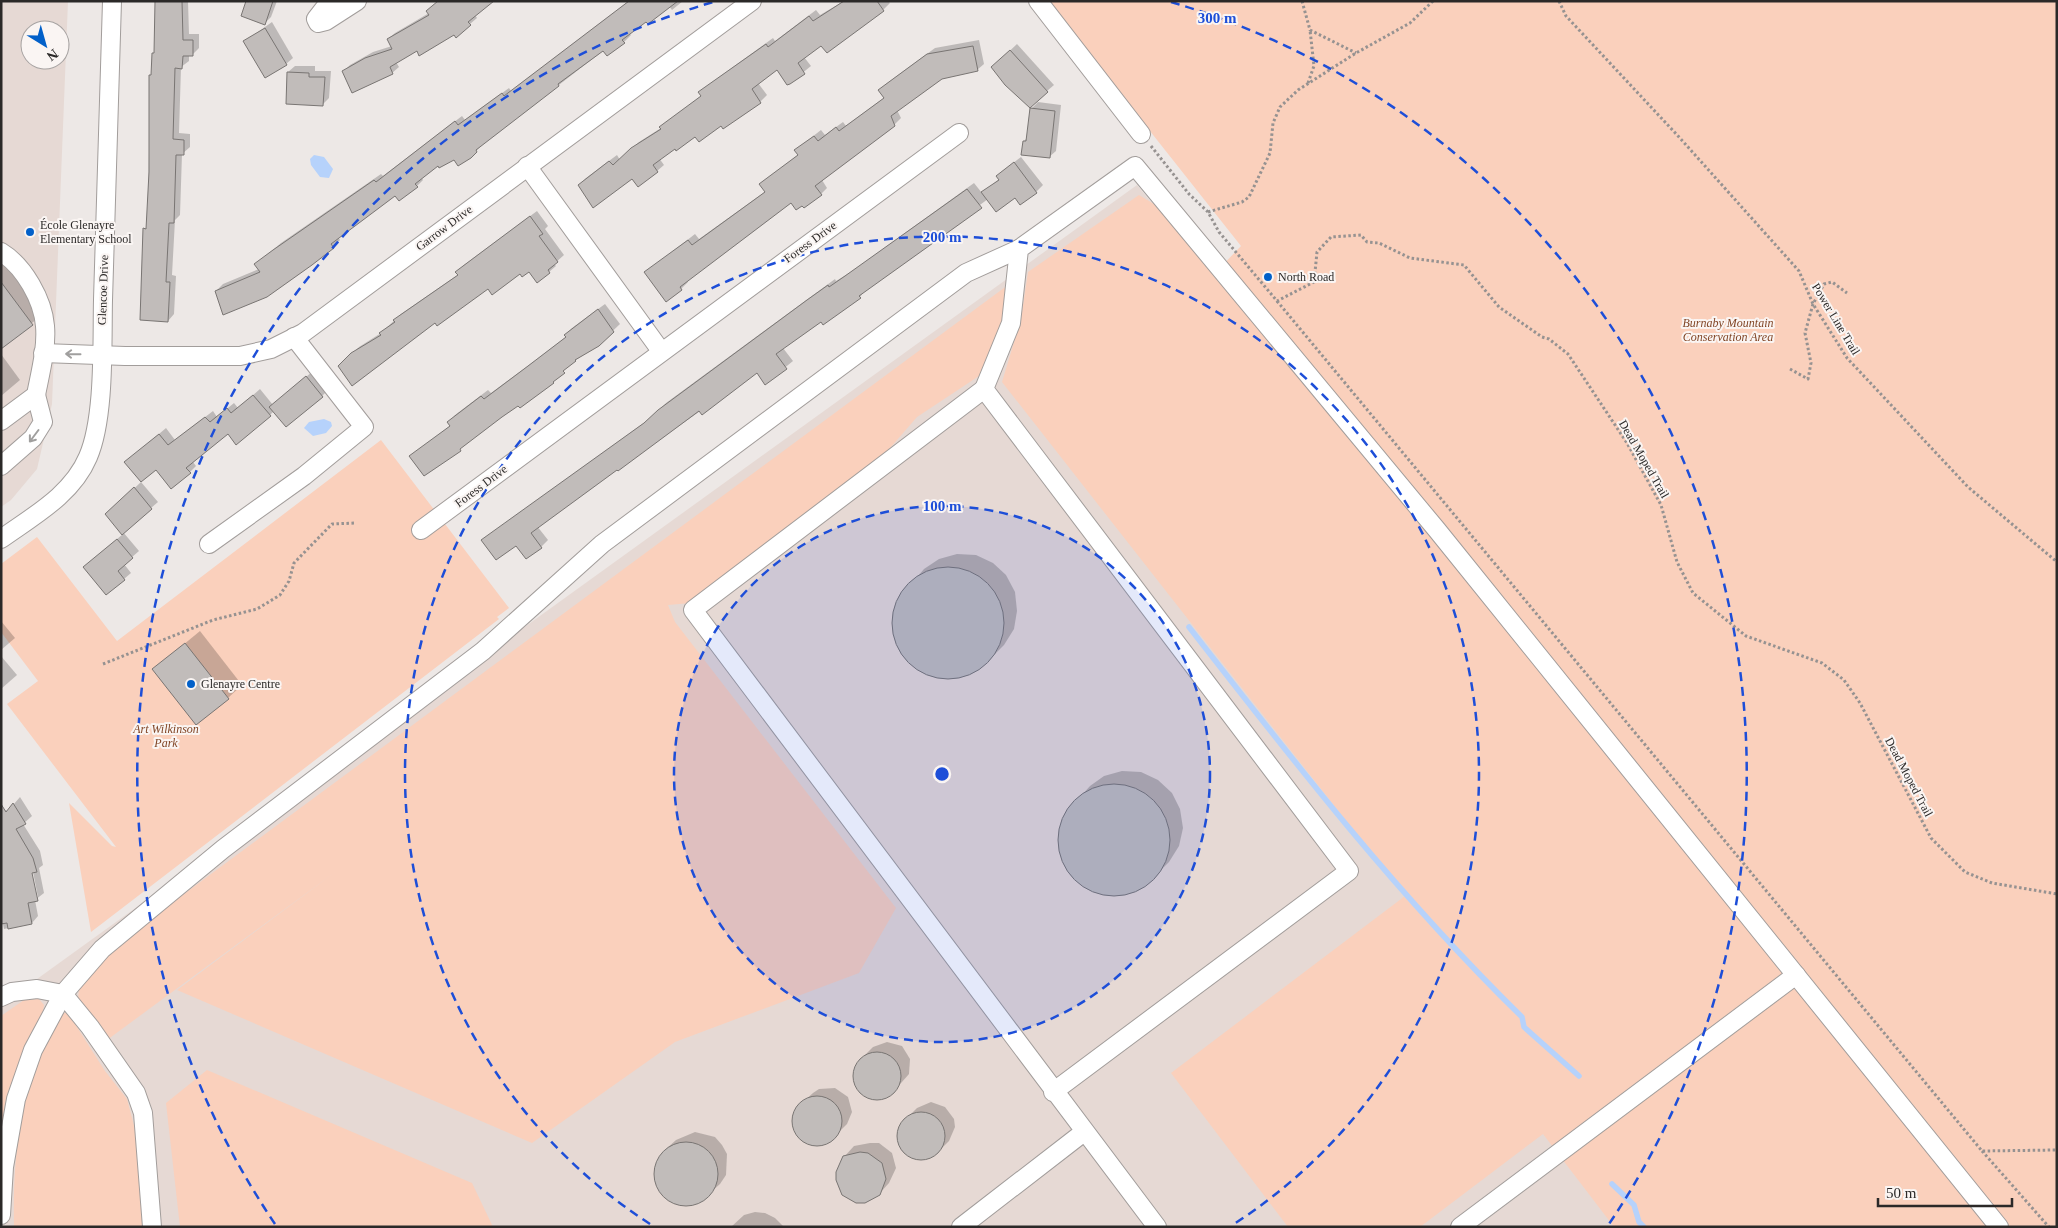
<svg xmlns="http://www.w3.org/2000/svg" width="2058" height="1228" font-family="Georgia,serif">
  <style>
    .built { fill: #e6d9d4; fill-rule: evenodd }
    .green { fill: #fad0bc }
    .water { fill: #b6d2fb }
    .shadow { fill: #0003; fill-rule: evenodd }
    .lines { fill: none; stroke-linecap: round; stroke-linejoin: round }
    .stream { stroke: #b6d2fb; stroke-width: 5.5 }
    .building { fill: #c1bcba; stroke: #797573 }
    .minor-casing { stroke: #a29d9b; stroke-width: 20 }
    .path { stroke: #969291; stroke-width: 3; stroke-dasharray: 2.5 2.5; stroke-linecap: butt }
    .minor { stroke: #fff; stroke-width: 18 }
    .oneway { stroke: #a09f9e }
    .ring { fill: none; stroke: #1d4ed8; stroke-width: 2.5; stroke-dasharray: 9 6 }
    .poi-dot { fill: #0260c9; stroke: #faf5f3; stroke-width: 2 }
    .labels { text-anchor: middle; stroke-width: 4; stroke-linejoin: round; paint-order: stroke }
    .poi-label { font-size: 12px; fill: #2b2928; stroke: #faf5f3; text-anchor: start }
    .street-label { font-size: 12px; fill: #2b2928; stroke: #faf5f3 }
    .park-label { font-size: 12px; font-style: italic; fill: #814525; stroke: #faf5f3 }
    .centre { fill: #1d4ed8; stroke: #faf5f3; stroke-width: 2.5 }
    .ring-label { font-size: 15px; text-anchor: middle; font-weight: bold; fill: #1d4ed8; stroke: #faf5f3; stroke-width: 4; stroke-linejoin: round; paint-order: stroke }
  </style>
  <rect width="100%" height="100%" fill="#ede8e6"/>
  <g class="built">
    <path d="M 1,1 L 68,1 L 52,404 L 37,469 L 11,500 L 1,507 ZM 30,30 L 60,30 L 60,60 L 30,60 Z"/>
    <polygon points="1137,185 2005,1227 1,1227 1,1005"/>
  </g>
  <g class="green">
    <polygon points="1047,1 2057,1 2057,1227 1614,1227 1543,1134 1420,1227 1288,1227 1171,1073 1405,896 1002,382 1021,319 1028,272 1139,195 1169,213 1215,273 1241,246"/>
    <polygon points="1008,285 1005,326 982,374 917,417 877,463 691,603 668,605 675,622 896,908 859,973 675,1042 532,1143 177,990 338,870 107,1040 78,999 80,981 107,951"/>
    <polygon points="381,440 509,608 497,617 499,619 91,932 69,803 112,846 116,847 7,704 38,681 1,632 1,564 37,537 117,641"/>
    <polygon points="39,999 44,1005 42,1016 5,1103 1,1135 1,1016 24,1000"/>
    <path d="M 62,1013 L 68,1013 L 105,1071 L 127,1099 L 137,1137 L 143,1227 L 14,1227 C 13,1171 17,1113 38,1061 C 44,1045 54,1029 62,1013 Z"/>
    <polygon points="207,1070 472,1183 493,1227 180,1227 166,1103"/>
  </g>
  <g class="water">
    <polygon points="314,155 324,157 333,169 329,178 320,177 311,165 310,159"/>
    <polygon points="324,419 331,422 332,426 326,433 313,436 304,428 309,422"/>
  </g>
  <g class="shadow">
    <polygon points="157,1 188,1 189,34 199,34 199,48 192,55 189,55 189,61 181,67 179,133 190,134 190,147 182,154 180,215 175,220 172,275 176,276 174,314 168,321 145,229 148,226 150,76 152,73 153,54 155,51"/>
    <polygon points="248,1 277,1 271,17 265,23"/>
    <polygon points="629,1 683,1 672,10 669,6 646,20 629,33 631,35 624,42 607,54 604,50 483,144 470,157 454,158 438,165 421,177 423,180 417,186 395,195 338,237 340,240 333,247 216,291 223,284 259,269 256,264 281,243 381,174 383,176 462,116 465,120 509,88 511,91"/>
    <polygon points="844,1 888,1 890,3 883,10 822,44 804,57 811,66 790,83 777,69 758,83 767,95 760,102 724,127 722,124 675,147 659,158 664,165 657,171 632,177 593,206 580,188 579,185 586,178 617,155 620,160 639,142 661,128 702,95 700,92 707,86 773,38 775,41 816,10 820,15"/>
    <polygon points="429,13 475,15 477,18 456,36 454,34 417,50 396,62 399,67 392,73 343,72 350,65 373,52 392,46 388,39 395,33"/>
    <polygon points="272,22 293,58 286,64 245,41"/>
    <polygon points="979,40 984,64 977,70 941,77 897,110 901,118 894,125 822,180 827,188 821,194 791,201 686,280 688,282 681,289 645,273 695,234 699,239 766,191 760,184 799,154 796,150 803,144 821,130 825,135 843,122 846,126 885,97 880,90 886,84 935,48"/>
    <polygon points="1017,44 1054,85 1047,91 1000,60"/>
    <polygon points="295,66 315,66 315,71 331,71 329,98 323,104 288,72"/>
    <polygon points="1038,102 1061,105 1056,151 1049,157 1024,141 1028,137 1031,109"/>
    <polygon points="1021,157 1043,185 1036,192 1020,203 1015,196 988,199 866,289 860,297 823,323 821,320 783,348 793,361 766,383 757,371 537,526 548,540 541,547 483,540 652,417 666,403 835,279 836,281 854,270 974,183 982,193 999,179 998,176 1004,170"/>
    <polygon points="537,211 548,226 545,229 564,255 554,264 556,266 549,272 529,270 520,272 488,287 435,322 339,366 359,347 381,333 401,314 459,274 457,272 464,265"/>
    <polygon points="3,261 43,314 1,348 1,263"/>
    <polygon points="605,304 620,324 598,345 570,364 553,382 520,406 519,404 411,456 451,425 449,422 455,415 488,390 491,393 536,360 566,337 565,335 572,328"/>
    <polygon points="1,354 20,380 1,396"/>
    <polygon points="313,371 329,389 322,396 274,411 270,415 228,432 193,462 196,466 190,472 156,469 126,462 166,428 175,440 213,411 217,417 234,403 238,408 260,389 273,405"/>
    <polygon points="141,482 158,502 123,532 139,551 124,564 131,573 124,579 84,567 123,534 107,514"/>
    <polygon points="957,554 976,555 993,563 1006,575 1015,592 1017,611 1014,629 1004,645 990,659 974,671 957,677 939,677 923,672 909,662 899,647 894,631 894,614 900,597 924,569 939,559"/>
    <polygon points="1,621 15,638 1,650"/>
    <polygon points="200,631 242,685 228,698 154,669"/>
    <polygon points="1,656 17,675 1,689"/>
    <polygon points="1122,771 1141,772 1158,780 1172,793 1180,809 1183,828 1179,846 1169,862 1155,876 1140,888 1122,894 1105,894 1088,889 1074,878 1064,864 1059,848 1059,830 1065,814 1090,786 1104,776"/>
    <path d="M 20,797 L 32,816 L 23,824 L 40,851 L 43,865 L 39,868 L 44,893 L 35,900 L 38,916 L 32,923 L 4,929 L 1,914 L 1,809 L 8,811 ZM 32,867 L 38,897 L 36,897 L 30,868 Z"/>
    <polygon points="887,1042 902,1046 910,1059 909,1074 894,1091 880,1098 873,1098 860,1091 854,1078 855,1071 862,1058 873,1047"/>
    <polygon points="835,1088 848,1097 852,1112 847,1124 837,1134 825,1144 813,1145 800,1138 796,1132 794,1116 802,1103 813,1093 819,1089"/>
    <polygon points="931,1102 945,1107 954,1119 955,1127 949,1141 938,1152 924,1159 910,1157 901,1150 898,1139 901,1124 917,1108"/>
    <polygon points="695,1132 715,1137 722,1145 727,1154 726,1175 720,1184 701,1201 691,1205 671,1201 658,1187 656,1168 665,1150 676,1140"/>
    <polygon points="870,1143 879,1143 892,1153 896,1168 889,1183 879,1194 843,1194 839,1188 837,1172 844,1157 854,1146"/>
    <polygon points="755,1212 765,1213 775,1218 784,1227 731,1227 744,1215"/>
  </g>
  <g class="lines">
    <g class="stream">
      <path d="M 1189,627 C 1294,762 1399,897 1522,1017 L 1524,1027 L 1579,1076"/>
      <polyline points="1612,1184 1634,1205 1639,1222 1644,1227"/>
    </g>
  </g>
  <g class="building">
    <polygon points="155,1 182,1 183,40 193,40 193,56 183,56 182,69 175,68 173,139 184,140 184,155 176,155 174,223 169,223 166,282 170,282 168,322 140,320 143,228 146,229 149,172 149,75 151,75 152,53 154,53"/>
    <polygon points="246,1 273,1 265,25 241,16"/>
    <polygon points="438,1 494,1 468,22 471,25 456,38 454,35 419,56 417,51 390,67 393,74 352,93 342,71 365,58 392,49 387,39 429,15 426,11"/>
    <polygon points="629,1 678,1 648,24 646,22 622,40 625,43 607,56 603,51 558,84 559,86 476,150 477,152 471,158 458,166 454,160 439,168 438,166 415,184 418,187 399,201 395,196 331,244 334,248 312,265 267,297 223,315 215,291 260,272 254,264 273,250 374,180 376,182 455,121 458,125 502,93 504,96"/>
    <polygon points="844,1 877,1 884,11 827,53 821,46 798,63 805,74 790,84 787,85 777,70 752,89 761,103 723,129 721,126 699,142 695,137 676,151 675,149 653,165 658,172 638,187 632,179 593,208 578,185 609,161 613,165 631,148 661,129 659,127 701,96 698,92 766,44 768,47 809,16 813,21"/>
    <polygon points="265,28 287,65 265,78 243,41"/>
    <polygon points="973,46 978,71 942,79 891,116 895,126 815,186 822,195 804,208 802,206 796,210 791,203 680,287 682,290 666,302 644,272 688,240 692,245 765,192 759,184 798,155 794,150 814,136 818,141 836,127 839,131 884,98 878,90 927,54"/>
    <polygon points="1010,50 1048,92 1030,108 1005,85 991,67"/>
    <polygon points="287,72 309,73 309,77 325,77 323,106 286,104"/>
    <polygon points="1030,108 1055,111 1050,158 1021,155 1023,141 1026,141"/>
    <polygon points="1014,162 1037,193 1020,205 1015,198 996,212 981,192 999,180 996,176"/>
    <polygon points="967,189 982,208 859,296 861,298 823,325 821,322 776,354 787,369 765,385 757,373 702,415 699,411 618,471 617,470 531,533 542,548 526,559 516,546 496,560 481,540 644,423 658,410 807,300 828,285 829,287 845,276"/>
    <polygon points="530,216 543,234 539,236 558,262 548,270 550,273 537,283 529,272 522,277 520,274 492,295 488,289 437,326 435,323 352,386 338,366 351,353 381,335 379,333 395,322 393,320 458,275 455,272"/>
    <polygon points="1,282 33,325 1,349"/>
    <polygon points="598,309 614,332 599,346 575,360 576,361 563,371 565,373 553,382 554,383 520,408 518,406 502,417 460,449 461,451 424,476 409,456 450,426 447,422 481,396 484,399 528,366 566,337 564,335"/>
    <polygon points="306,376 323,397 286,427 269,407"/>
    <polygon points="253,395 271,416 236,445 228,434 186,468 191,473 171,489 156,470 141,482 124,462 159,434 168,445 205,417 210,422 227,408 231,413"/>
    <polygon points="134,487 152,509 122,535 105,514"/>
    <polygon points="117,539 133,558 118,571 125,580 106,595 83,567"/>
    <circle cx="948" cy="623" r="56"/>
    <polygon points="185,643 229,699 196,725 152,669"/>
    <circle cx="1114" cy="840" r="56"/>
    <polygon points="13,803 26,824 16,829 33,858 37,872 32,873 38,901 28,903 32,924 8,929 7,923 1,924 1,804 6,812"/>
    <circle cx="877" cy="1076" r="24"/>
    <circle cx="817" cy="1121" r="25"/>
    <circle cx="921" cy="1136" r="24"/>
    <circle cx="686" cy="1174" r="32"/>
    <polygon points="860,1152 868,1153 882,1163 886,1179 880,1195 865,1203 856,1203 842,1195 836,1180 836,1172 843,1156"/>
  </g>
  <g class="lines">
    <g class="minor-casing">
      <g id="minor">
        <polyline points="330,1 316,19 318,23 326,21 357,1"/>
        <polyline points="1038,1 1141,134"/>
        <polyline points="527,166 661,351"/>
        <path d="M 1,252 C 24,266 43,300 45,326 C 47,348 40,374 36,395 L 1,421"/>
        <polyline points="43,353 125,356 240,356 271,349 303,333 752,1"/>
        <polyline points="984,389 693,610 1157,1227"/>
        <polyline points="1,466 33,438 43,422 36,395"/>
        <polyline points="421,530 959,133"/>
        <path d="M 1,539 C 33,516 72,495 88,457 C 105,418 102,344 103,300 C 106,200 109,101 112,1"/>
        <polyline points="209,544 304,476 364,427 294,337"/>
        <polyline points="1,997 12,992 37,989 63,994 90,1027 136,1093 143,1113 152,1227"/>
        <polyline points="1053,1092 1349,871 984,389 1011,323 1019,249 1135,166 1437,530 1999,1227"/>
        <polyline points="1,1215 4,1167 16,1099 33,1050 63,994 102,949 223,849 483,651 602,544 966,273 1019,249"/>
        <polyline points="961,1227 1084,1132"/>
        <polyline points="1460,1227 1796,975"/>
      </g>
    </g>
    <g class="path">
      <polyline points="1302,1 1310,30 1356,53"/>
      <polyline points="1559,1 1566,16 1679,137 1799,271 1813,304 1847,358 1968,487 2057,562"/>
      <polyline points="1308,83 1314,66 1310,30"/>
      <polyline points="1151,146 1189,194 1208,212 1219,232 1277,301 1314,282 1317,252 1331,237 1361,235 1367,242 1379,243 1410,258 1464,265 1499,307 1542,337 1549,339 1568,354 1627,443 1661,505 1677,562 1693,593 1746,636 1822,663 1844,680 1860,703 1931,838 1965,872 1992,883 2057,894"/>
      <polyline points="1208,212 1242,202 1249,197 1270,153 1273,123 1280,107 1298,90 1356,53 1410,23 1433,1"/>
      <polyline points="1277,301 1982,1151 2057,1150"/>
      <polyline points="1790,369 1808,379 1811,363 1805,333 1813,304 1824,284 1832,282 1847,293"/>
      <polyline points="103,664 213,620 257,609 267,603 280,595 289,581 294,563 332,524 356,523"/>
      <polyline points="1982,1151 2049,1227"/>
    </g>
    <use href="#minor" class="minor"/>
  </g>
  <defs><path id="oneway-shaft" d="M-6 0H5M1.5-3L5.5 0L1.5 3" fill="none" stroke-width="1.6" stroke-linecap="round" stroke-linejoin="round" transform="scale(1.25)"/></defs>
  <g class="oneway">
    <use href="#oneway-shaft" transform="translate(73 354) rotate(-179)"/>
    <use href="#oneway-shaft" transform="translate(34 436) rotate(127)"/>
  </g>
  <circle cx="942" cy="774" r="268" fill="#1d4ed8" fill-opacity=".12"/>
  <g class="ring">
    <circle cx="942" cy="774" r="268"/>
    <path d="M650 1224A537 537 0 1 1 1234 1224"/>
    <path d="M275 1224A805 805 0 0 1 713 2M1171 2A805 805 0 0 1 1609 1224"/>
  </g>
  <g class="poi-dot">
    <circle cx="30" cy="232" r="5"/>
    <circle cx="1268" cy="277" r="5"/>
    <circle cx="191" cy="684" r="5"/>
  </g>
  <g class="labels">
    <g class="poi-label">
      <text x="40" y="229">École Glenayre<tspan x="40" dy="14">Elementary School</tspan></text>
      <text x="1278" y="281">North Road</text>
      <text x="201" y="688">Glenayre Centre</text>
    </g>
    <g class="street-label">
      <text transform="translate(444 228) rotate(-37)" y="4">Garrow Drive</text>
      <text transform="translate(810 242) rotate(-36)" y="4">Foress Drive</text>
      <text transform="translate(103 290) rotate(-88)" y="4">Glencoe Drive</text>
      <text transform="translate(1836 319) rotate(59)" y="4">Power Line Trail</text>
      <text transform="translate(1644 459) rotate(60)" y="4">Dead Moped Trail</text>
      <text transform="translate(481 486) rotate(-37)" y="4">Foress Drive</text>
      <text transform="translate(1909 777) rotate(62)" y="4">Dead Moped Trail</text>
    </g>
    <g class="park-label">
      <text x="1728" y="327">Burnaby Mountain<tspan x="1728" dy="14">Conservation Area</tspan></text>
      <text x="166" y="733">Art Wilkinson<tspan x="166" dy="14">Park</tspan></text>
    </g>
  </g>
  <circle cx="942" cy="774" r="8" class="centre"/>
  <g class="ring-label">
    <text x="1217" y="23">300 m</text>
    <text x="942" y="242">200 m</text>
    <text x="942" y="511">100 m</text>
  </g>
  <rect width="2058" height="1228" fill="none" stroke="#2b2928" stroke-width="5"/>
  <g transform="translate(45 45) rotate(143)"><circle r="24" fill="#faf5f3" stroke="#a7a3a2"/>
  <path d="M0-4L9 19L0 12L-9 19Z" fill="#0260c9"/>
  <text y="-8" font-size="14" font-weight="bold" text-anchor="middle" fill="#2b2928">N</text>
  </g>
  <path d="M1878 1198v8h134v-8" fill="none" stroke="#2b2928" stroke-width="2.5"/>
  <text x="1886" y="1198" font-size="15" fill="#2b2928" stroke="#faf5f3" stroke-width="4" paint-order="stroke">50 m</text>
</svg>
